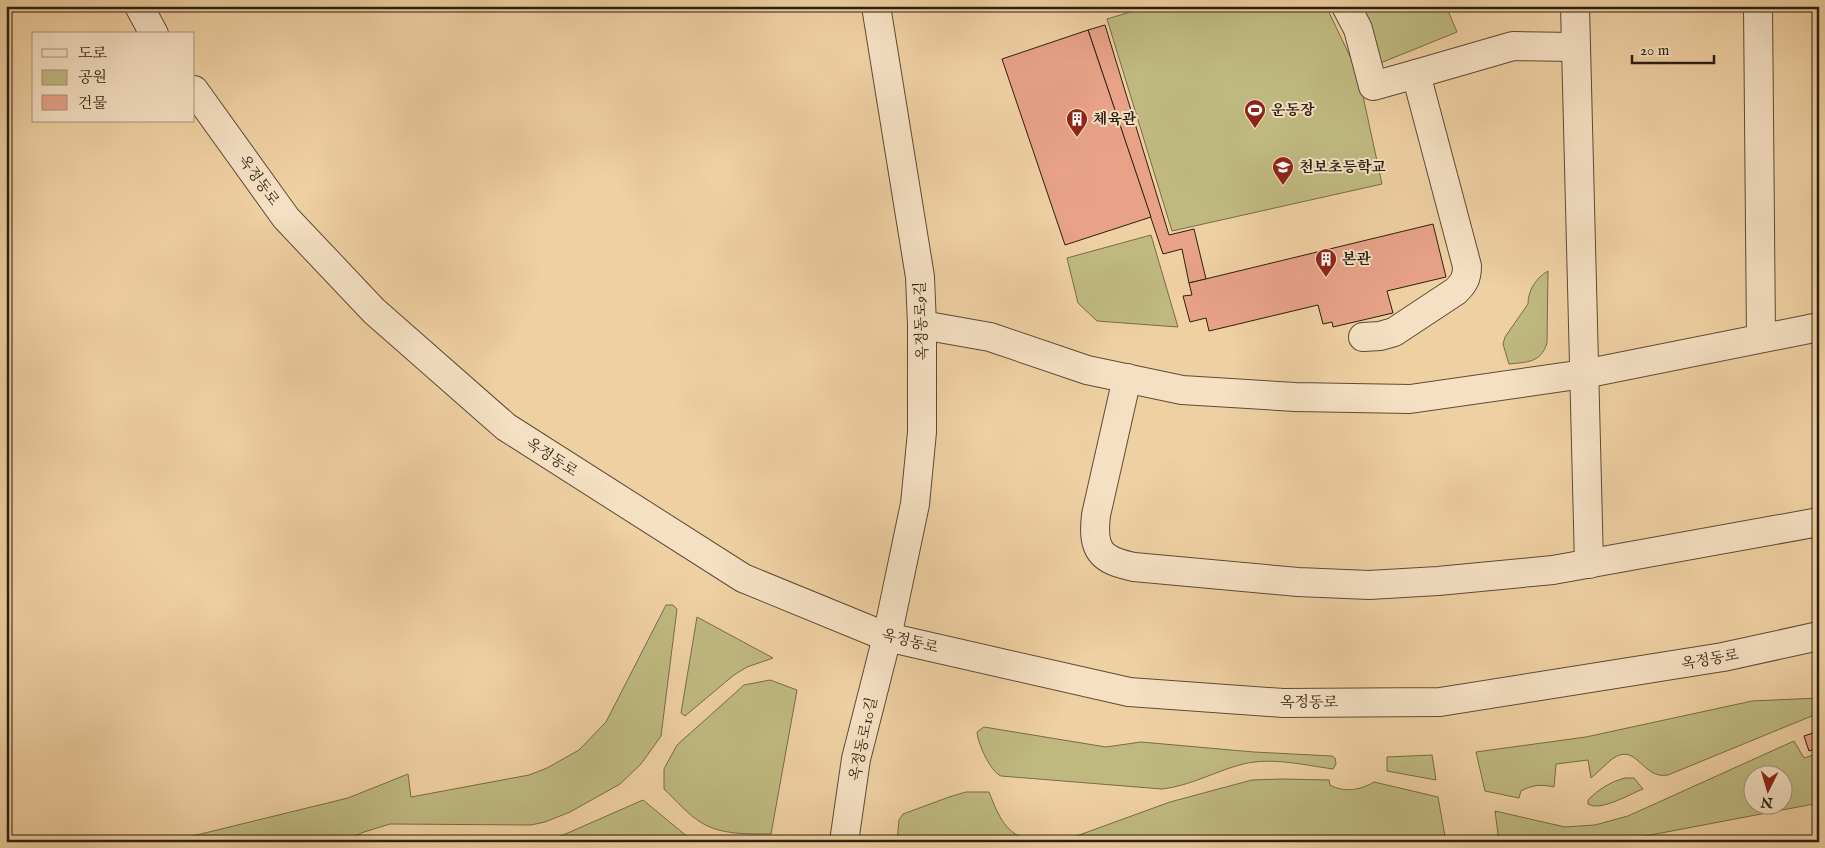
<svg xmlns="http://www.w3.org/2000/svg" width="1825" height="848" font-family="'IM FELL English','Noto Serif KR',serif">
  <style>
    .green { fill: #bfb980; stroke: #766c48; fill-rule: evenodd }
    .building { fill: #e7a288; stroke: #2c1f11 }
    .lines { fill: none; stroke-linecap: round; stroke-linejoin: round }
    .minor-casing { stroke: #5d4b35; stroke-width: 30 }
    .minor { stroke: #f5e0c3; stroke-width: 28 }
    .labels { text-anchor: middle; stroke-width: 4; stroke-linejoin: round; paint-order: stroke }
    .poi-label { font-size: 15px; font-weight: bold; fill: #2c1f11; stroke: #f5e0c3; text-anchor: start }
    .street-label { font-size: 15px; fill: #2c1f11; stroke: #f5e0c3 }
  </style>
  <rect width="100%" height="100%" fill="#efd0a2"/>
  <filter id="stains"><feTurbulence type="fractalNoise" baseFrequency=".004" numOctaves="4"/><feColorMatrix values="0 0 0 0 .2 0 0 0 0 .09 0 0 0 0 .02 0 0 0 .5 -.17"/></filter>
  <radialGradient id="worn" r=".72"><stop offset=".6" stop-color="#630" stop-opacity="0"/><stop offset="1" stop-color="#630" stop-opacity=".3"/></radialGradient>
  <g class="green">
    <polygon points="1150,6 1326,6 1358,73 1382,184 1172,231 1107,19"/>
    <polygon points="1355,6 1446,6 1457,32 1378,64"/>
    <polygon points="1151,235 1178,327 1097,321 1078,303 1067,258"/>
    <path d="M 1548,271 L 1547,343 C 1541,363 1527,362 1509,364 L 1503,344 L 1505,337 L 1528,304 C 1528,290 1536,278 1548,271 Z"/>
    <polygon points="666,605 673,605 677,609 661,736 641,764 620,784 570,812 545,822 531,825 390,824 364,832 340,842 168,842 348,798 408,774 411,797 529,775 547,768 579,750 606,722"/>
    <polygon points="697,617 773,658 747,667 734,675 685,716 681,713"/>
    <path d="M 770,680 L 797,690 L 771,834 C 750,834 721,835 702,823 C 688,815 676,800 664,789 L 664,769 L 677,745 L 744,685 Z"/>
    <path d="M 1819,698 L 1819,713 L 1668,775 C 1642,780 1637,741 1612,759 C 1605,765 1598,772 1591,778 L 1588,760 L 1556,764 L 1554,787 C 1541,784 1532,785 1521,791 L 1519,798 L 1485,791 L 1476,752 L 1586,737 L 1752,701 Z"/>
    <path d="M 984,727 L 1106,747 L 1141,742 L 1254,752 L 1332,756 L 1335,758 L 1336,764 L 1333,769 C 1304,765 1272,757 1243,764 C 1216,771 1190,786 1162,789 L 1001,776 C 990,771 978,744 977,732 Z"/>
    <path d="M 1794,741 L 1804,758 L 1819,753 L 1819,803 L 1614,842 L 1499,842 L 1495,811 L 1565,827 L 1595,825 L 1628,816 ZM 1752,776 L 1782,776 L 1782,806 L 1752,806 Z"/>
    <polygon points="1432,755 1436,780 1387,771 1387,757"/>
    <path d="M 1625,778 L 1634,778 L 1643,789 C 1630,794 1600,812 1588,804 L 1588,800 C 1599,789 1610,782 1625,778 Z"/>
    <path d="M 1282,779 L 1329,780 L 1330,785 C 1344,793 1361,790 1374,782 L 1438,797 L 1446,842 L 1060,842 L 1170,802 L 1252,780 Z"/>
    <path d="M 966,792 L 989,792 C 999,817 1005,834 1033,842 L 897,842 L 899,820 L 903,814 L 949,797 Z"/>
    <polygon points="643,800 694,842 549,842 554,839"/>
  </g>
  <g class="building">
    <polygon points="1105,25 1169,235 1194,229 1206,279 1189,283 1182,249 1163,254 1088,30"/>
    <polygon points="1088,30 1151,217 1065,245 1002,59"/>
    <polygon points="1433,224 1446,277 1387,291 1393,313 1333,327 1332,322 1323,324 1318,305 1209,331 1206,318 1190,322 1183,296 1192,295 1189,283"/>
    <polygon points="1819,731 1819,748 1809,751 1804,736"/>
  </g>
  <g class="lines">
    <g class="minor-casing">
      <g id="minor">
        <polyline points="139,6 154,34"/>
        <polyline points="1346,6 1358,29 1373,86 1416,74"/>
        <polyline points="1575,6 1589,564"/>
        <polyline points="1758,6 1761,337"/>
        <polyline points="194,90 286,218 374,311 506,427 743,578 887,637 1129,692 1283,703 1440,702 1723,657 1819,636"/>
        <polyline points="922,325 990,337 1087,370 1182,390 1295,397 1410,399 1584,374 1819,327"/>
        <path d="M 1363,337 L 1380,336 L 1394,332 L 1456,291 C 1464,283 1467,278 1467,266 L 1416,74 L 1513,46 L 1576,47"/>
        <path d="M 1127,378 L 1096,515 C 1092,550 1100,560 1134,567 L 1298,582 L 1369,585 L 1438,581 L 1553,570 L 1819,522"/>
        <polyline points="844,842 856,759 887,637 915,504 922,432 922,325 920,277 876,6"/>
      </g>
    </g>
    <use href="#minor" class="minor"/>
  </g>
  <defs>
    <g id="stadium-pin" transform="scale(1.125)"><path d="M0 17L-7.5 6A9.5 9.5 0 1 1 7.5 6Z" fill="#8f2418" stroke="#f5e0c3"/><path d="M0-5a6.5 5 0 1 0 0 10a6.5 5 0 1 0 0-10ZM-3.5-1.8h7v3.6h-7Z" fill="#fff"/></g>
    <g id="building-pin" transform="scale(1.125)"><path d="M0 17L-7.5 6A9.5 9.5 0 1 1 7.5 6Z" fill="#8f2418" stroke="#f5e0c3"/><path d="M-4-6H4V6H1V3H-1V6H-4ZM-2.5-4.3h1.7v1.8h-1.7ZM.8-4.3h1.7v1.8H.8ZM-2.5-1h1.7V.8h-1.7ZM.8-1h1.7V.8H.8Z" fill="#fff"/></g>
    <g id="school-pin" transform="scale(1.125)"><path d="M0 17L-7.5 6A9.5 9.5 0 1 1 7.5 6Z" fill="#8f2418" stroke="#f5e0c3"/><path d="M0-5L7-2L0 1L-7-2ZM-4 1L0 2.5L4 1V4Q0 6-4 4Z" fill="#fff"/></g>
  </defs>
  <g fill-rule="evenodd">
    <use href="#stadium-pin" x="1255" y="110"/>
    <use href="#building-pin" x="1077" y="119"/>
    <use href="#school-pin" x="1283" y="167"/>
    <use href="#building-pin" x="1326" y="259"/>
  </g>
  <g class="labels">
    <g class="poi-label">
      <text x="1271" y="115">운동장</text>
      <text x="1093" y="124">체육관</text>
      <text x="1299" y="172">천보초등학교</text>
      <text x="1342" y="264">본관</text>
    </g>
    <g class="street-label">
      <text transform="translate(259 180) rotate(54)" y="5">옥정동로</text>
      <text transform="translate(921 321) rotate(-92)" y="5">옥정동로9길</text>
      <text transform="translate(552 457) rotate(33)" y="5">옥정동로</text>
      <text transform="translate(910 641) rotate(14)" y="5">옥정동로</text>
      <text transform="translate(1710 659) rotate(-10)" y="5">옥정동로</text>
      <text x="1309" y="707">옥정동로</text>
      <text transform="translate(863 739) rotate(-78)" y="5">옥정동로10길</text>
    </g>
  </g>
  <rect width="1825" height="848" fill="none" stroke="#efd0a2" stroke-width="25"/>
  <rect x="8" y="8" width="1810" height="833" fill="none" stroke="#2c1f11" stroke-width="2.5"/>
  <rect x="12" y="12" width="1800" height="823" fill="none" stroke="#2c1f11"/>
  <rect x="32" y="32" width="162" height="90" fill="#f5e0c3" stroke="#a5937c"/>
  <rect x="42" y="49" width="25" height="8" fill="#f5e0c3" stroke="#a5937c"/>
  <text x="78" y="58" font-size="15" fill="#2c1f11">도로</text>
  <rect x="42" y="70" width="25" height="15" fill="#bfb980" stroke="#a5937c"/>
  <text x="78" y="82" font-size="15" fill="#2c1f11">공원</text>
  <rect x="42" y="95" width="25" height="15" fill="#e7a288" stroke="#a5937c"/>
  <text x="78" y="108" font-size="15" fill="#2c1f11">건물</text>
  <g transform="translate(1768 790) rotate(185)"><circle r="24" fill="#f5e0c3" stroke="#a5937c"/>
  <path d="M0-4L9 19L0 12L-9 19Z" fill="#8f2418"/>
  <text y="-8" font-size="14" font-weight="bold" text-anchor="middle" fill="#2c1f11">N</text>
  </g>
  <path d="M1632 55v8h82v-8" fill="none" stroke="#2c1f11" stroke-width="2.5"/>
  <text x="1640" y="55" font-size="15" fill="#2c1f11" stroke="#f5e0c3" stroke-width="4" paint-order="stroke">20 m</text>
  <rect width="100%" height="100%" filter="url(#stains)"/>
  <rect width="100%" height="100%" fill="url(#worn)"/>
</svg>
